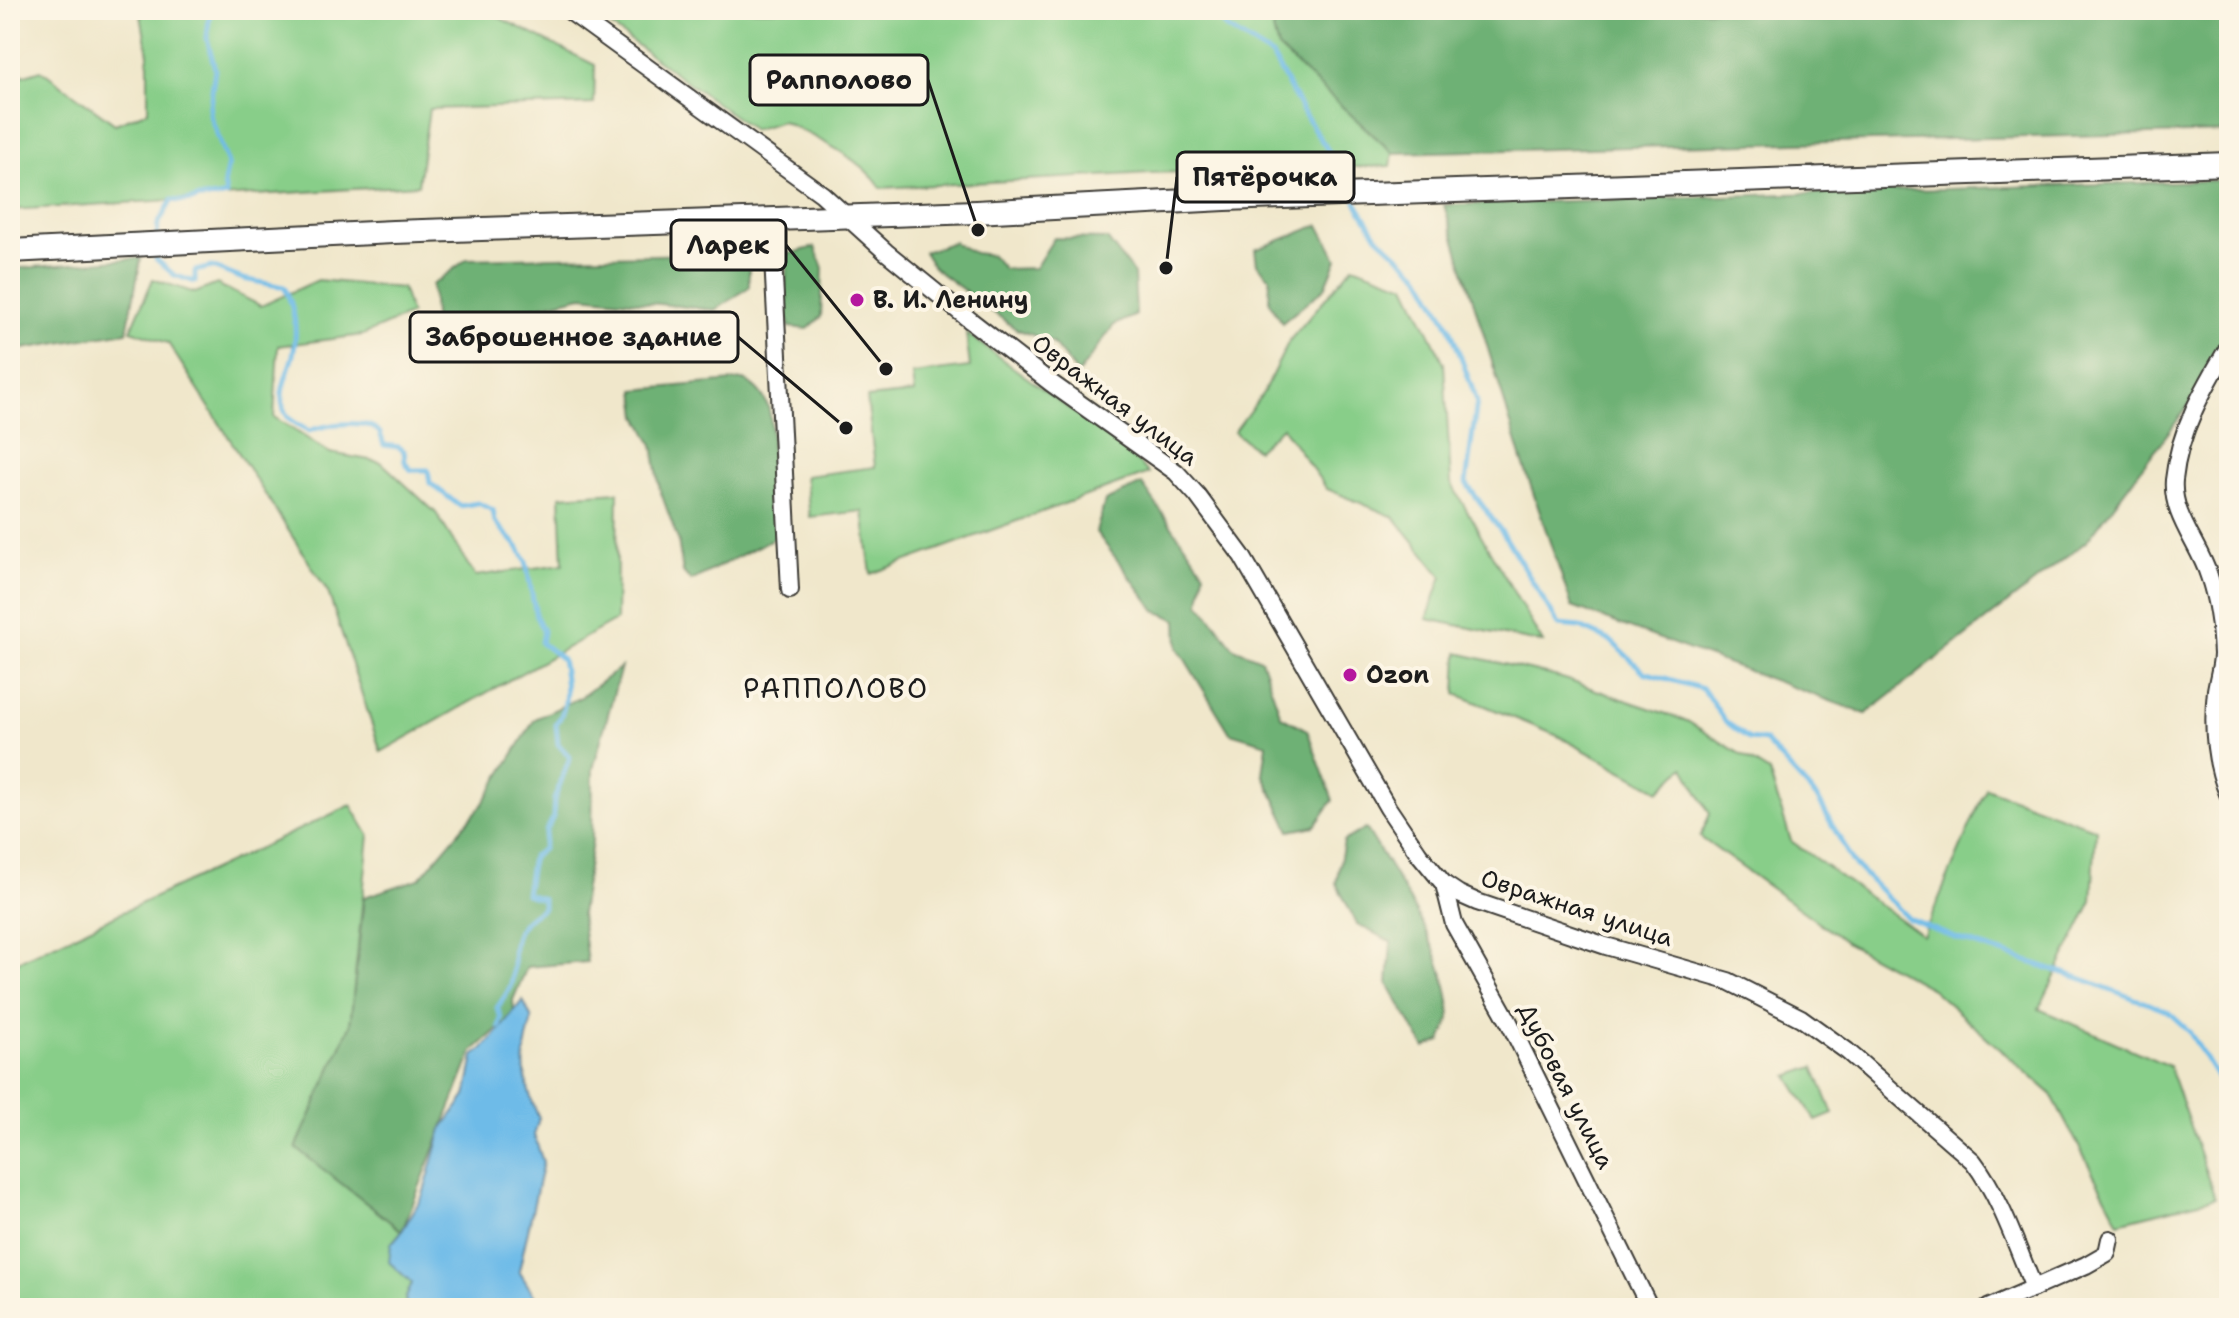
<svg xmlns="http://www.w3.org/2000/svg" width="2239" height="1318" font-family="'Shantell Sans',sans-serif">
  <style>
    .green { fill: #88ce89; stroke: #527552; stroke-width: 2 }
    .forest { fill: #6eb175; stroke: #456648; stroke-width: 2 }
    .water { fill: #6ebbe8; stroke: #456c82; stroke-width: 2 }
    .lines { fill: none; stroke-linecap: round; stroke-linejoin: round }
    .stream { stroke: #6ebbe8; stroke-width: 5 }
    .street-casing { stroke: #3c3a36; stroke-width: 20 }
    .secondary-casing { stroke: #3c3a36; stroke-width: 26 }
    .street { stroke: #fff; stroke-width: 16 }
    .secondary { stroke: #fff; stroke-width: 22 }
    .poi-dot { fill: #b5179e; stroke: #fcf5e5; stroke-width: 3 }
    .labels { text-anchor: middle; stroke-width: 8; stroke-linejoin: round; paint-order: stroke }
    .poi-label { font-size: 24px; font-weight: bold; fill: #1c1c1c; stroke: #fcf5e5; text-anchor: start }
    .street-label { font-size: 24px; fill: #1c1c1c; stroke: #fcf5e5 }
    .quarter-label { font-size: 28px; letter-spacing: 2px; fill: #1c1c1c; stroke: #fcf5e5 }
    .leader { fill: none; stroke: #1c1c1c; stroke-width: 3 }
    .callout-dot { fill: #1c1c1c; stroke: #fcf5e5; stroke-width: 3 }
    .callout { fill: #fcf5e5; stroke: #1c1c1c; stroke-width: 3 }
    .callout-label { font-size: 26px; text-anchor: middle; font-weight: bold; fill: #1c1c1c }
  </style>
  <rect width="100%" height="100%" fill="#fcf5e5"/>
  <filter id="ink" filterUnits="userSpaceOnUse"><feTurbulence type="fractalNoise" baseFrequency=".0125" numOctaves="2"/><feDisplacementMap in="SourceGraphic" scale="16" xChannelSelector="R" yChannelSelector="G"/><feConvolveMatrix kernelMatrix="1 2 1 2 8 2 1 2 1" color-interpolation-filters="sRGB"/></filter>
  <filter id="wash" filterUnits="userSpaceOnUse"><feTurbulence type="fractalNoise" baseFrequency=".006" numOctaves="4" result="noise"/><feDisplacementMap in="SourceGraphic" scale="32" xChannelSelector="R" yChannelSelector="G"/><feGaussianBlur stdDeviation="1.8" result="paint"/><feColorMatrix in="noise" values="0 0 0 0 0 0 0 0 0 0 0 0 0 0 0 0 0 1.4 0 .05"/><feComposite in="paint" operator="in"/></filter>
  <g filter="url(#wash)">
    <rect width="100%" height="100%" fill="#f0e7cb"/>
    <g class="green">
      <polygon points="140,10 484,10 595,65 594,104 429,109 418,185 10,210 10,33 22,76 41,70 115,124 148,111 148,54"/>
      <path d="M 589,10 L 1268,10 L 1278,48 L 1393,153 L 1391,166 L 1151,173 L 881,188 C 859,156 816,138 782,121 L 753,130 Z"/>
      <polygon points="1353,266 1406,285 1444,363 1451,483 1543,643 1427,619 1442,576 1394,517 1327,489 1282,427 1257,450 1234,432 1263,393 1289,341"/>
      <polygon points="153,279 195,293 217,284 261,306 318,280 402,288 411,314 363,335 278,346 274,417 330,453 381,462 436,513 475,576 563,564 560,496 618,492 616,620 381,752 328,592 168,343 131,330"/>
      <polygon points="966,333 1123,448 1149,473 871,574 863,511 810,517 805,476 875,467 867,398 914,393 912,374 970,367"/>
      <polygon points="1458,653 1558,677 1687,721 1769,772 1791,841 1923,936 1986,788 2096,829 2092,901 2039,1009 2169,1066 2215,1198 2119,1222 2051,1094 1932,989 1847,943 1700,837 1710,814 1684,767 1659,791 1558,736 1456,694"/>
      <polygon points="351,805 369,835 350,1026 296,1148 402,1231 391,1244 412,1283 405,1300 409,1308 10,1308 10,965"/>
      <polygon points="1814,1067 1833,1114 1816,1121 1788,1076"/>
    </g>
    <g class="forest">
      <polygon points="1268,10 2229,10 2229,132 1393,153 1278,48"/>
      <polygon points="2229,180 2229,378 2207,381 2087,541 1866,714 1572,607 1522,460 1444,205"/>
      <polygon points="1319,225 1337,259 1325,288 1282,323 1269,301 1270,278 1257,264 1255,250"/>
      <polygon points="1054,238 1107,239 1134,274 1136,315 1114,325 1078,374 1052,342 1016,329 934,268 924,252 953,242 974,253 992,255 1004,269 1035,268"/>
      <polygon points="815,247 823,268 821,317 808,329 789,327 785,288 788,254"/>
      <polygon points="749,253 749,287 716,310 582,296 435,331 432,285 467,259"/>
      <polygon points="141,258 127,332 10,351 10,269"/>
      <path d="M 744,380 C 781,399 769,436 772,472 L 777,478 L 779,495 L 768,495 C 766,511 776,521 780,535 L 691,581 L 683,572 L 678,540 L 660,490 L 653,445 L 638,416 L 635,390 Z"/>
      <polygon points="1142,484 1204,572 1200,603 1234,648 1261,659 1281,716 1307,730 1333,800 1315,826 1290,831 1263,774 1267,744 1230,733 1178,648 1177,620 1156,611 1096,532 1105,501"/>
      <polygon points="621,667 593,769 592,842 581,914 587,962 527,967 513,1000 514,1014 473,1051 402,1231 296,1148 350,1026 364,897 419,879 482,805 535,719 581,697"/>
      <path d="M 1366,828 C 1397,879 1447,952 1450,1012 C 1451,1021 1444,1033 1441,1041 L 1425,1048 L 1388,984 L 1391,942 L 1357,924 L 1336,883 L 1344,841 Z"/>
    </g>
    <path class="water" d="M 523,1000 L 532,1019 C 520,1059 522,1080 539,1118 L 534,1135 L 543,1162 L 519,1271 L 534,1295 L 533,1308 L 409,1308 L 405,1300 L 412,1283 L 389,1262 L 391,1244 L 402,1231 L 423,1195 L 442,1129 L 466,1096 L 474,1056 C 494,1041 506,1019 523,1000 Z"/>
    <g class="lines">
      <g class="stream">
        <polyline points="1211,10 1227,28 1272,56 1303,112 1339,167 1349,189"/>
        <polyline points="1356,202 1377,236 1420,275 1450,328 1477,401 1466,483 1504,535 1559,625 1580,627 1611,641 1644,672 1703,689 1725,721 1749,739 1765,741 1818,799 1853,863 1909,919 1955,938 2083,979 2167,1011 2189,1031 2229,1097"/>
        <path d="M 157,236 L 158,224 L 172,200 C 184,202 188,201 199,198 C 208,197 216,199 226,195 L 224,183 L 228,164 L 209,113 L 215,69 L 207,38 L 210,10"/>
        <path d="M 156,250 L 156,259 L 174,275 L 195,282 L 195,271 L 212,267 L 243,279 L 284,287 C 295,307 298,332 293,355 C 288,375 274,397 288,417 C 292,422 303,427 309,431 C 325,425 367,417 380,433 C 381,435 383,443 384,445 L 399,447 L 404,451 L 405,462 L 411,470 L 428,470 L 430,483 L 460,506 L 478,503 L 493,510 L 495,522 L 519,548 L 526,562 L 536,616 L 543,631 L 541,643 L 562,659 C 566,681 570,706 556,724 L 558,744 L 570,757 L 554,800 L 553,817 L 546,831 L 543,849 L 532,857 L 526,894 L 543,899 L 543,908 C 506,930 516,943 512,980 C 511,990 502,1000 497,1008 L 501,1017 L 499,1027"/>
      </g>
    </g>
  </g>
  <g filter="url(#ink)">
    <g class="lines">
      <g class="street-casing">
        <g id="street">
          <path d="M 568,10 L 822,194 L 886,252 L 971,321 L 1051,383 L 1176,472 L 1197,495 L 1242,556 L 1388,808 L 1419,854 L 1444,884 L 1459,894 L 1477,902 L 1606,946 L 1728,981 L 1801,1018 L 1847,1051 L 1973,1161 C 2001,1198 2016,1245 2034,1288"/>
          <polyline points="771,219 790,590"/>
          <path d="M 2229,346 C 2204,388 2179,430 2174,480 C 2171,515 2199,544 2209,576 C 2217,599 2221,629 2222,654 C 2222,665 2218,678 2216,690 C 2212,727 2214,762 2229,796"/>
          <polyline points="1444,884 1454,924 1509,1022 1650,1308"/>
          <polyline points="1988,1308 2086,1265 2107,1253 2110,1239"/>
        </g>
      </g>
      <g class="secondary-casing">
        <polyline id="secondary" points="10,251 393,232 976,212 1225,199 2229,164"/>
      </g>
      <use href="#street" class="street"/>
      <use href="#secondary" class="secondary"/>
    </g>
  </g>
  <g class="poi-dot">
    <circle cx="857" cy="300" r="8"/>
    <circle cx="1350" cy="675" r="8"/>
  </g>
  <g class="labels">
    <g class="poi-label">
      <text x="873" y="308">В. И. Ленину</text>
      <text x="1366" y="683">Ozon</text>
    </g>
    <g class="street-label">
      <text transform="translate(1115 400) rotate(37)" y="8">Овражная улица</text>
      <text transform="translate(1577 908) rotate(18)" y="8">Овражная улица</text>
      <text transform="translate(1566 1086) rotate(63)" y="8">Дубовая улица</text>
    </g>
    <g class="quarter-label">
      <text x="836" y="698">РАППОЛОВО</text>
    </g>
  </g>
  <path class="leader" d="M978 230L928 80M1166 268L1177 177M886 369L786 245M846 428L738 337"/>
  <g class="callout-dot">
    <circle cx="978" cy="230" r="8"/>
    <circle cx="1166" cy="268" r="8"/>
    <circle cx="886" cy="369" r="8"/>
    <circle cx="846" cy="428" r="8"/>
  </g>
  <g class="callout">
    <rect x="750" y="55" width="178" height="50" rx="8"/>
    <rect x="1177" y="152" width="177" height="50" rx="8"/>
    <rect x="671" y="220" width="115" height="50" rx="8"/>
    <rect x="410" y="312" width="328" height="50" rx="8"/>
  </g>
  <g class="callout-label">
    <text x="839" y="89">Рапполово</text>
    <text x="1265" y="186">Пятёрочка</text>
    <text x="728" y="254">Ларек</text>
    <text x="574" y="346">Заброшенное здание</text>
  </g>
  <rect width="2239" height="1318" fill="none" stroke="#fcf5e5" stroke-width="40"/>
</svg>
